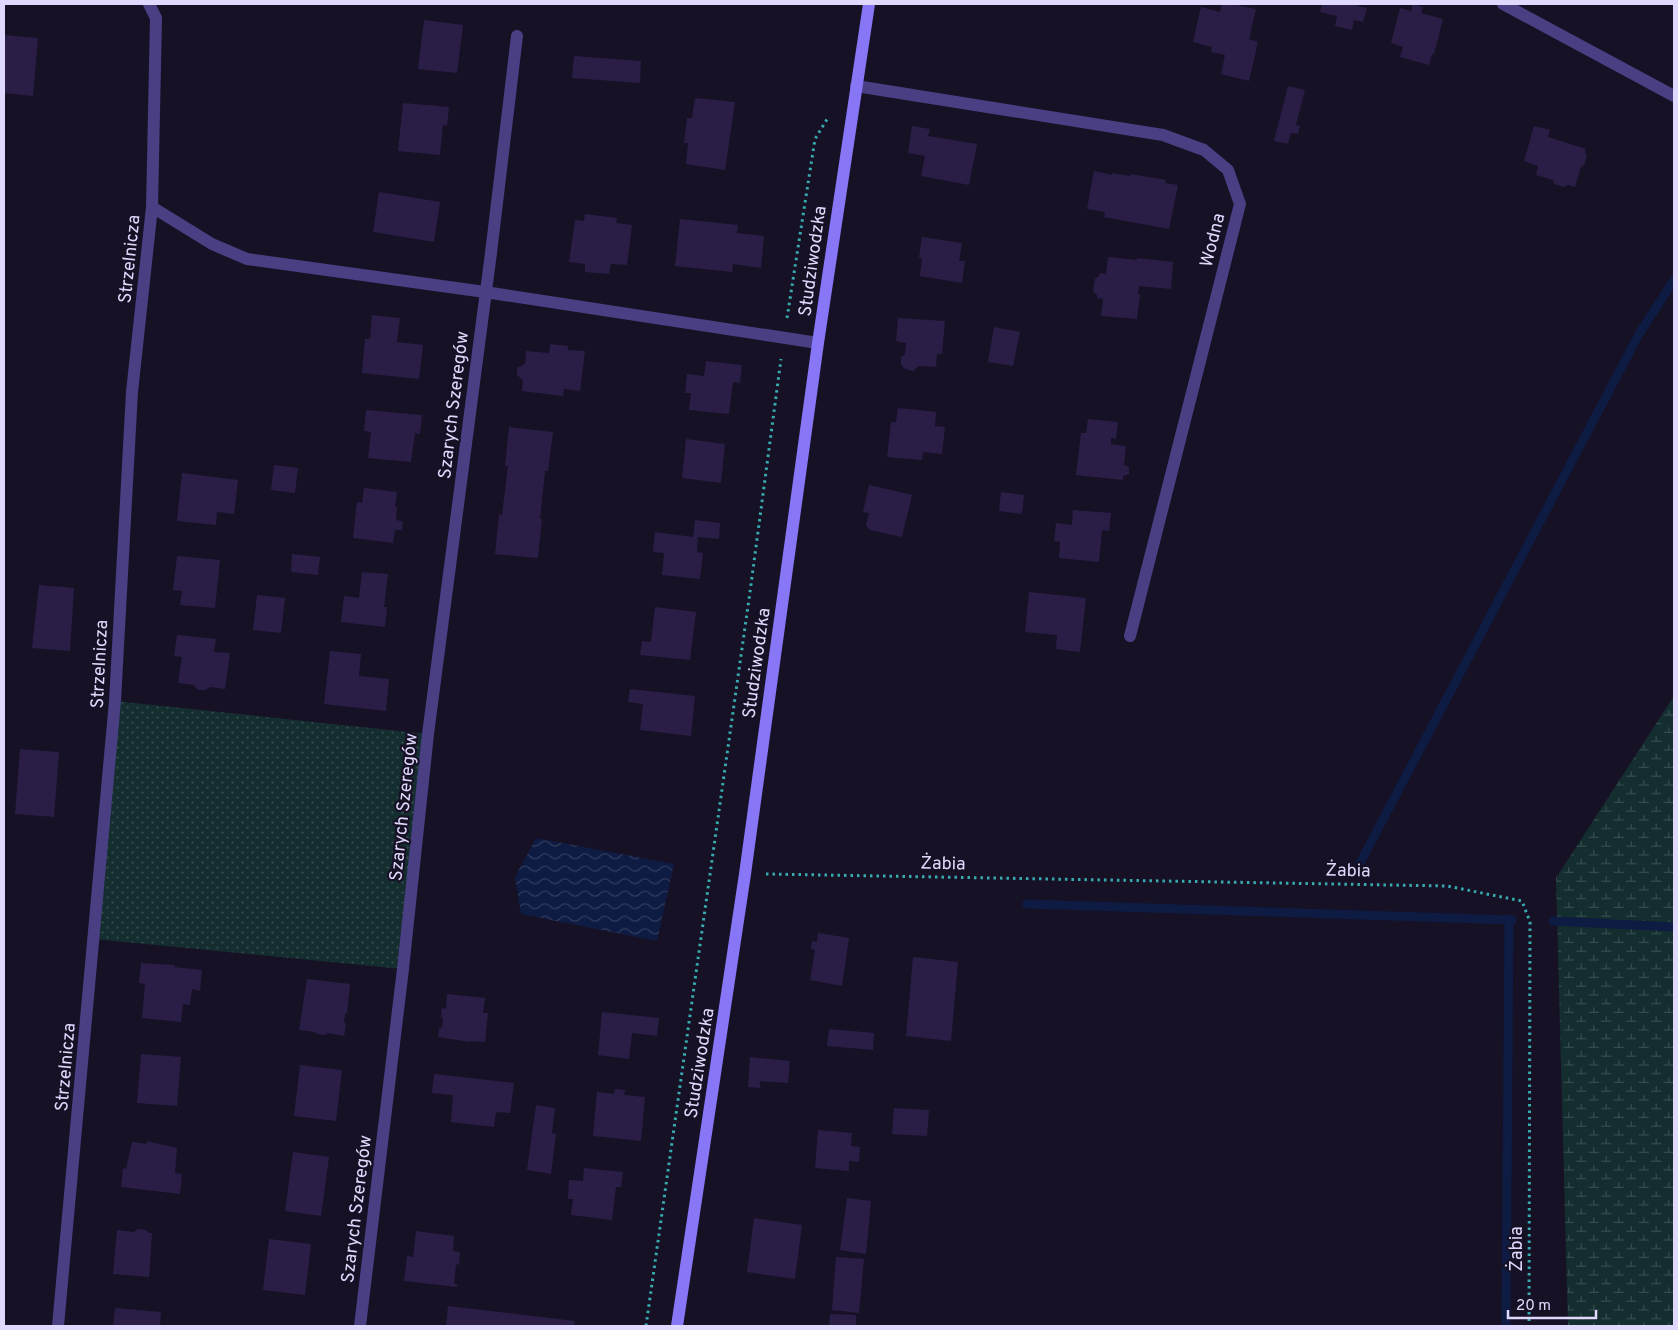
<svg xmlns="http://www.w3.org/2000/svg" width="1678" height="1330" font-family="Overpass,sans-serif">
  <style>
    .wetland { fill: url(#wetland-marsh) }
    .park { fill: url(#park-dots) }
    .water { fill: url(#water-waves) }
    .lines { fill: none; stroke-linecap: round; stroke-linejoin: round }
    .stream { stroke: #0e1b42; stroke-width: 9 }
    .building { fill: #2b1e46 }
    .path { stroke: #38abb1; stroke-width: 3; stroke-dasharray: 2.5 4; stroke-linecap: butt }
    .lane { stroke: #493f82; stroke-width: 12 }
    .street { stroke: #493f82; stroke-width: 12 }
    .secondary { stroke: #8776f6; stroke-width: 12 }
    .labels { text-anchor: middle; stroke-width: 4.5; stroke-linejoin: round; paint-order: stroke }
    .street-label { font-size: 18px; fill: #e1d9fd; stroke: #171126 }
  </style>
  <defs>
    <pattern id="wetland-marsh" width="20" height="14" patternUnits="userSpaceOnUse" patternTransform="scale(1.25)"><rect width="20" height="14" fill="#142e30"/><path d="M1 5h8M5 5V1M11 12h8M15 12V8" fill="none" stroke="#364c4f"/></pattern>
    <pattern id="park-dots" width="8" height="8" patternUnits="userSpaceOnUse" patternTransform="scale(1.25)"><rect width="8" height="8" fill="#142e30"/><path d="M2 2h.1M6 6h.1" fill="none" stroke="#364c4f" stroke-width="1.8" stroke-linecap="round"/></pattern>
    <pattern id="water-waves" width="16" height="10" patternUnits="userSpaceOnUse" patternTransform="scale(1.25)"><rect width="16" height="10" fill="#0e1b42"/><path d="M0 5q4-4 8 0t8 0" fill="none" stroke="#313c5e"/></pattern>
  </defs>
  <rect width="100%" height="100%" fill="#171126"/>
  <polygon class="wetland" points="1674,696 1674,1326 1568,1326 1556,878"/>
  <polygon class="park" points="115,701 428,734 403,969 95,939"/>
  <polygon class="water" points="536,838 674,864 657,941 521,914 515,877"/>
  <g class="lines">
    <g class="stream">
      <polyline points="1360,863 1639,334 1674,280"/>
      <polyline points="1027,904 1512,920"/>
      <polyline points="1553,921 1674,927"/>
      <polyline points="1506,1326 1509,919"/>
    </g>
  </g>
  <g class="building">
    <polygon points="1222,4 1232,4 1256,9 1249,39 1258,42 1249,81 1221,74 1225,55 1211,52 1212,47 1193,42 1201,7 1220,12"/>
    <polygon points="1322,4 1357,4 1357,6 1367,8 1363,22 1354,20 1352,30 1335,26 1337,16 1320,12"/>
    <polygon points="1413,4 1423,7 1421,13 1443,19 1434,54 1432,54 1429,65 1400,57 1403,47 1391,43 1400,8 1411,11"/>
    <polygon points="424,20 463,25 457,73 418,69"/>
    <polygon points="4,35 38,38 33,96 4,93"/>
    <polygon points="574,56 641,61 640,83 572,78"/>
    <polygon points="1288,86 1305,90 1296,125 1300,126 1298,134 1291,133 1288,144 1274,141"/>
    <polygon points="695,98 735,102 725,170 686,164 688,143 684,143 687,118 692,118"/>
    <polygon points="403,103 449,107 447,126 443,125 440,155 398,151"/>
    <polygon points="912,126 930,129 928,136 977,144 969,185 921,176 925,156 908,153"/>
    <polygon points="1534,126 1550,130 1548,137 1586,149 1585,152 1587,156 1584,165 1581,167 1575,187 1568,185 1564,187 1554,184 1553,180 1536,175 1538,166 1524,161"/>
    <polygon points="1094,171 1112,175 1112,173 1130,176 1131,174 1166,180 1165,183 1178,185 1169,229 1104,217 1105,212 1087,209"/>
    <polygon points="379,192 440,202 434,242 373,232"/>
    <polygon points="585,214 617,218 616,223 632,225 627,265 611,264 609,274 585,272 585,264 569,262 575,220 584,221"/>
    <polygon points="680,219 738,225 737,233 764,236 761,268 733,264 732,272 675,266"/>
    <polygon points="922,237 962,243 959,261 965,261 962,283 920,276 922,258 919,258"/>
    <polygon points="1108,257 1137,260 1137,258 1173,262 1171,289 1139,286 1138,294 1140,295 1137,319 1101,316 1103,299 1097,298 1097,295 1093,291 1095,279 1099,276 1100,273 1106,274"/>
    <polygon points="372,315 400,318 397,342 423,345 419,379 362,373 365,339 370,339"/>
    <polygon points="898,318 945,321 942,354 937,354 936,367 919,366 913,371 905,369 901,365 901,357 905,354 906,343 896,341"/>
    <polygon points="994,327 1020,332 1013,366 988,362"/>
    <polygon points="550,344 568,346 568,350 585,351 580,391 564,389 563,396 522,391 523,380 517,375 517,368 525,364 526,351 549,353"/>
    <polygon points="706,361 742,365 740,383 733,382 729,414 689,410 691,393 685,393 687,374 704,376"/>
    <polygon points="898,408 936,412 935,426 945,427 942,454 923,452 922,460 887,457 891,422 896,422"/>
    <polygon points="366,410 422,415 420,434 415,433 411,462 368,458 371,432 364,431"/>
    <polygon points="1088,419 1118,422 1116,439 1111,438 1111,444 1126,446 1124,465 1129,467 1129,474 1123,476 1123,480 1076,475 1081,433 1086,433"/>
    <polygon points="509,427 553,432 548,471 545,471 540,519 542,519 538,558 495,554 499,514 502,515 508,466 505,466"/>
    <polygon points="686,439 725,444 721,483 682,478"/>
    <polygon points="274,465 298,468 295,493 271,490"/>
    <polygon points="182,473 238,480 234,514 217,512 216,525 177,521"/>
    <polygon points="869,485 912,495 902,537 870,530 866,525 869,513 863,512"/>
    <polygon points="364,488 397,492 395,507 397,507 396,520 401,521 403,523 402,530 395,530 393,543 353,538 357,502 362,503"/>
    <polygon points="1001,492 1024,495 1022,514 999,511"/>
    <polygon points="1073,510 1111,513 1109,531 1102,530 1099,562 1059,558 1060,542 1054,541 1056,523 1072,525"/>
    <polygon points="695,520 720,523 719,539 698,537 697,552 703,553 700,579 662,575 664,553 653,552 655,532 693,537"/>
    <polygon points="292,554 320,557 318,575 291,572"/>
    <polygon points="177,556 220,560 215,608 180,605 182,591 173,590"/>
    <polygon points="362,572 388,574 384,607 387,607 385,627 341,622 344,596 359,598"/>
    <polygon points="39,585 74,588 70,651 32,648"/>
    <polygon points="1029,592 1086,598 1080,652 1056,649 1057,635 1025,632"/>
    <polygon points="257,595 285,598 281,633 253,630"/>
    <polygon points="655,607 696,612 690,660 640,655 642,641 651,642"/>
    <polygon points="177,635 216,639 214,652 230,653 225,689 210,687 205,690 198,690 194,685 178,683 182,657 174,656"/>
    <polygon points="330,651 361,654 359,676 389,679 386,711 324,704"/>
    <polygon points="630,689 695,696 691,736 640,730 643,704 628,702"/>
    <polygon points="20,749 59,752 54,817 15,814"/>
    <polygon points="818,933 849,938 842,986 810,980 815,950 811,949 812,941 817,942"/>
    <polygon points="913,957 958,962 951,1041 906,1036"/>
    <polygon points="141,963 175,965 174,967 202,970 200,991 192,989 190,1005 183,1004 181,1022 142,1018 145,984 139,983"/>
    <polygon points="307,979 350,984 347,1013 345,1014 344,1022 346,1024 344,1036 328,1033 325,1035 317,1034 315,1032 299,1030"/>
    <polygon points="447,994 485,998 483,1013 488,1013 485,1042 469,1041 469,1042 438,1037 439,1029 442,1027 443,1019 441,1016 442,1008 446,1009"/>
    <polygon points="602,1012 659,1018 657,1036 632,1033 629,1059 598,1055"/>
    <polygon points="829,1029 874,1033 873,1050 827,1046"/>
    <polygon points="141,1054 181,1057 177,1106 137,1103"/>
    <polygon points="750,1057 790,1061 788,1083 760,1081 760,1088 748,1087"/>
    <polygon points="300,1065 342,1070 336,1121 294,1116"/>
    <polygon points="434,1074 514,1083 510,1113 496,1112 494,1127 451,1122 453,1095 432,1093"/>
    <polygon points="615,1089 625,1090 624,1095 645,1097 641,1141 593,1136 597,1092 614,1094"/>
    <polygon points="536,1105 555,1108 552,1133 556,1134 551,1174 527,1170"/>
    <polygon points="894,1108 929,1110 927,1136 892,1134"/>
    <polygon points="818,1130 852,1133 851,1146 860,1147 859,1162 849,1161 849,1171 815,1168"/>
    <polygon points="147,1141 177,1148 175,1173 182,1174 180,1194 121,1187 123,1168 126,1169 132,1142 147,1144"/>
    <polygon points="293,1152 329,1157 321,1216 285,1211"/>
    <polygon points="584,1168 623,1172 621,1187 616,1187 612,1220 571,1215 573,1199 568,1199 569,1180 583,1181"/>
    <polygon points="847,1198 871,1201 866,1254 840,1250"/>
    <polygon points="754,1218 802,1225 795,1279 747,1272"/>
    <polygon points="138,1229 146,1230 149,1233 152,1233 149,1277 113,1274 117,1230 134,1232"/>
    <polygon points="416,1231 454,1236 453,1251 460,1252 459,1265 456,1264 454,1284 457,1284 457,1287 404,1281 407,1256 413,1257"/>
    <polygon points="269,1239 311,1244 305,1295 263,1290"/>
    <polygon points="836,1257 864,1259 859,1313 832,1310"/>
    <polygon points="448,1306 575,1321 574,1326 446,1326"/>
    <polygon points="115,1308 161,1312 160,1326 113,1326"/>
    <polygon points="830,1314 856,1315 856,1326 829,1326"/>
  </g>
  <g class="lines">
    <g class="path">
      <polyline points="787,318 815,139 829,116"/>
      <polyline points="766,874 1447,886 1522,901 1530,922 1529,1326"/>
      <polyline points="646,1326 750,592 781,359"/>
    </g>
    <polyline class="lane" points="1503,4 1674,96"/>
    <g class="street">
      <polyline points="856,86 1163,135 1204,150 1228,170 1240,204 1130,636"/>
      <polyline points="152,207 212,244 247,259 485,292 818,343"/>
      <polyline points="58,1326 115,701 132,392 152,207 156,18 149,4"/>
      <polyline points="360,1326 403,969 428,734 491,253 517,36"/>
    </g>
    <polyline class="secondary" points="677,1326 745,874 818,343 869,4"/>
  </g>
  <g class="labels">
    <g class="street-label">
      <text transform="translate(1212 240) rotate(-76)" y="6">Wodna</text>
      <text transform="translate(129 259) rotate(-84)" y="6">Strzelnicza</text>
      <text transform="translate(812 261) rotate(-82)" y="6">Studziwodzka</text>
      <text transform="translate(453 405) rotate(-83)" y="6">Szarych Szeregów</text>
      <text transform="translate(756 663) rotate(-82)" y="6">Studziwodzka</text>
      <text transform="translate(99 664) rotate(-87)" y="6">Strzelnicza</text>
      <text transform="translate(403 807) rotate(-84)" y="6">Szarych Szeregów</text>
      <text transform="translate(943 863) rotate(1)" y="6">Żabia</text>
      <text transform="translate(1348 870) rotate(1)" y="6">Żabia</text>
      <text transform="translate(699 1063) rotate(-81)" y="6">Studziwodzka</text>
      <text transform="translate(65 1067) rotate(-85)" y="6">Strzelnicza</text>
      <text transform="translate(356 1209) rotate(-83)" y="6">Szarych Szeregów</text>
      <text transform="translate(1516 1249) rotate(-90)" y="6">Żabia</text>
    </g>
  </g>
  <rect width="1678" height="1330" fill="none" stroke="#e1d9fd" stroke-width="10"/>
  <path d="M1508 1310v8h88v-8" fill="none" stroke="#e1d9fd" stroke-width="2.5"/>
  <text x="1516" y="1310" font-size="15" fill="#e1d9fd" stroke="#171126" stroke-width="4" paint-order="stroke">20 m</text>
</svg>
